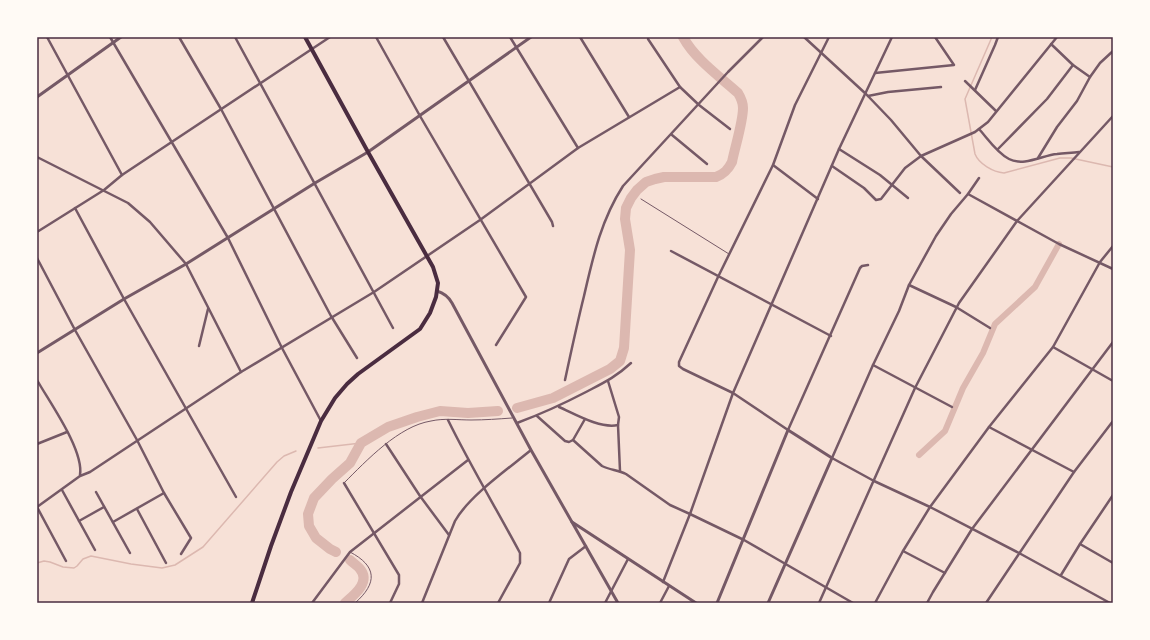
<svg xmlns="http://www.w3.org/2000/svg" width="1150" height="640" font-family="'Space Grotesk',sans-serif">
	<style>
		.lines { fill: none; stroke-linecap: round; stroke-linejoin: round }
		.stream { stroke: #dcb8b0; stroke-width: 1.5 }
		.canal { stroke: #dcb8b0; stroke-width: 6 }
		.river { stroke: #dcb8b0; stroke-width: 10 }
		.service { stroke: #755966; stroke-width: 1 }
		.minor { stroke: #755966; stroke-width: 2.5 }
		.tertiary { stroke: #755966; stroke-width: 3 }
		.primary { stroke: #4a2c40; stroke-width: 4 }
		.neatline { fill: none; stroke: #4a2c40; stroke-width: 1.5 }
	</style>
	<rect width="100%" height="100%" fill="#f7e1d7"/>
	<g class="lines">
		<!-- stream -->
		<g class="stream">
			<path d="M992,37L965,99L975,154C979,164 993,172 1004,173L1060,158H1071L1113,167"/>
			<polyline points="318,448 361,443"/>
			<polyline points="37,563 44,561 50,562 63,567 74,568 77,566 83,559 91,556 131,564 162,568 175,565 203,547 277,462 284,456 296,451"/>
		</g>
		<!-- canal -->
		<polyline class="canal" points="919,455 945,431 963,388 983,353 995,324 1035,287 1059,244"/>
		<!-- river -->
		<g class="river">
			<path d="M517,408L553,398L610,369L620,361L624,348L630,250L625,219L626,208L631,198L637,190L646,182L655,179L664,177H716C724,174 728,170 732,162C735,147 743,122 743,108C743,103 741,98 738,93C719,76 695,59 683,37"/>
			<polyline points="336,552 330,549 316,538 309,526 308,514 314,498 332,479 350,463 361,443 388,427 417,417 440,411 468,413 498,411"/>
			<path d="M345,603C354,595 371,582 360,569C358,566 353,563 350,560"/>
		</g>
		<!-- service -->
		<g class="service">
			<polyline points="641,199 729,254"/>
			<path d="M344,483C367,460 399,426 431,421C444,418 458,420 471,420C485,420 498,419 512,418"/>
			<path d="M350,552C377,566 378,583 355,603"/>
		</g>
		<!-- minor -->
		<g class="minor">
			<polyline points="47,37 122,175"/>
			<polyline points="110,37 228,238 282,348 321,421"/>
			<polyline points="179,37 221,109 331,316 357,358"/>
			<polyline points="235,37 393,328"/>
			<polyline points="376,37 420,116 526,297 496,345"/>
			<polyline points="443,37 552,222 553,226"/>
			<polyline points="510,37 578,148"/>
			<polyline points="580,37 629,117"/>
			<polyline points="804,37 866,94 891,120 921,156 960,193"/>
			<polyline points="829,37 795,105 773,165 718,277 679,362 679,366 683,369 733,393 788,430 860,268 862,266 868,265"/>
			<polyline points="648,39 680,87 699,105 730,129"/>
			<polyline points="1051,44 1073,65 1090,77"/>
			<polyline points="875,73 954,65 935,37"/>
			<polyline points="965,81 996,111"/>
			<polyline points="975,90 995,45 998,37"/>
			<polyline points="868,96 888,92 941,87"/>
			<path d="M979,129C988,139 997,153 1009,159C1024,167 1043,155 1057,154C1065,153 1072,153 1079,152"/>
			<polyline points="672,135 707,164"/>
			<polyline points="839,149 880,175 908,198"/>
			<polyline points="998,149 1047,99 1073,65"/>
			<polyline points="37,157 128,203 150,222 186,264 241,372"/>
			<polyline points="1038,158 1057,127 1077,101 1090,77 1100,63 1113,51"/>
			<polyline points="773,165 818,199"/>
			<polyline points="832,166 864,188 876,200 881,199 905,168 921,156 975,132 988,122 1057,37"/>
			<polyline points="979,178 968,194 951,214 936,236 909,285 899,311 873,365 832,458 874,481 930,507 1019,553 1110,603"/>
			<polyline points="968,194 1059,244 1113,269"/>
			<polyline points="75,208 124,299 236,497"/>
			<polyline points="37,232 104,190 122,175 330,37"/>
			<polyline points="671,251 831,336"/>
			<polyline points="37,258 75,330 137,440 164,493 191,538 181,554"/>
			<polyline points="909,285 956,307 990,328"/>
			<polyline points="199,346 208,309"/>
			<polyline points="1053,347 1113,381"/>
			<polyline points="873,365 952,407"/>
			<path d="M37,380C50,403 84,450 80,475"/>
			<path d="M565,380C571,352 577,324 584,296C593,257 601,220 623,186L728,72L763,37"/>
			<path d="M559,407C575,414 600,429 618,425L619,417L608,381"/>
			<polyline points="537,416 565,441 569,442 573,440 585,419"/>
			<path d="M448,420C470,465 496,508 520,553V563L498,603"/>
			<path d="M517,423C541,414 563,404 586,392C603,383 616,377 631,363"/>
			<polyline points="618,425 620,471"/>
			<polyline points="989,427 1074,472"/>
			<path d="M573,440L602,466C610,470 618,470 626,474L670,505L690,514L744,540L853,603"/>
			<polyline points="37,444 67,432"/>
			<polyline points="386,444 420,496 449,535"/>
			<polyline points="344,483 399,575 399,584 390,603"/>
			<polyline points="62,490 95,550"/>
			<polyline points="96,492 130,553"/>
			<polyline points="37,507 80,476 90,472 241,372 374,292 480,220 578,148 680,87"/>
			<polyline points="37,507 66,561"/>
			<polyline points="137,509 166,563"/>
			<polyline points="79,521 104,507"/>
			<polyline points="113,522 164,493"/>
			<polyline points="1080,544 1113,563"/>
			<polyline points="903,551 945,573"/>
			<polyline points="1061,575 1080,544 1113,495"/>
			<polyline points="663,582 690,514 733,393 839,149 892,37"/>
			<polyline points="312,603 350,552 468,460"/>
			<path d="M422,603L455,521C469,496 508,469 531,450"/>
			<polyline points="549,603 569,559 586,546"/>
			<polyline points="605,603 628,559"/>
			<polyline points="660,603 669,586"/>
			<polyline points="819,603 915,388 959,303 1017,221 1113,116"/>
			<polyline points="875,603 903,551 930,507 989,427 1053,347 1100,262 1113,246"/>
			<polyline points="927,603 933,592 972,529 1113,342"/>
			<polyline points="986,603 1074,472 1113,421"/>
		</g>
		<!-- tertiary -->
		<g class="tertiary">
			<polyline points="37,97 121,37"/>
			<path d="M437,291C444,293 448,296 452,303L531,450L618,603"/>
			<polyline points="37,353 124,299 186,264 315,183 368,152 531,37"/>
			<polyline points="572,522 696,603"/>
			<polyline points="717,603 788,430 832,458 768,603"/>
		</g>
		<!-- primary -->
		<polyline class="primary" points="252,603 271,546 291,492 321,421 335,398 347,384 358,374 420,329 430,313 436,297 438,283 433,267 368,152 305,37"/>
	</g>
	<!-- border -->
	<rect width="1150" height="640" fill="none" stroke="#fffaf5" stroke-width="76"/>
	<rect x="38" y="38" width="1074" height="564" class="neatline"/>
</svg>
